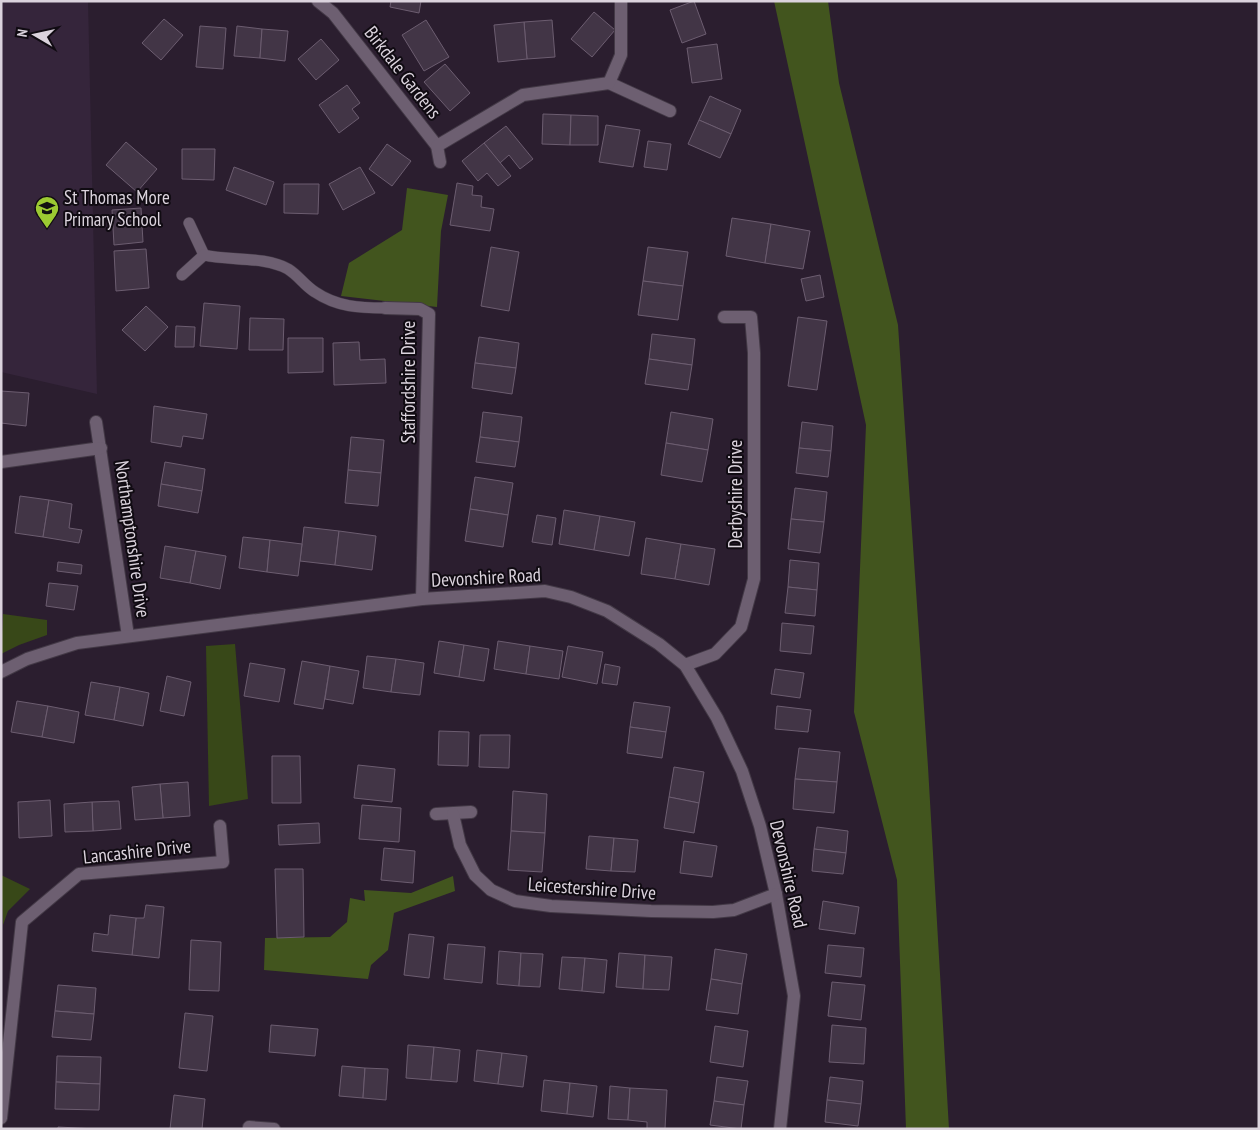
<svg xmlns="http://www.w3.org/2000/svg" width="1260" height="1130" font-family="'PT Sans Narrow',sans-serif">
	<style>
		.built { fill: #35253b }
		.green { fill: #384818 }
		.forest { fill: #42551e }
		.building { fill: #423546; stroke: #6c5d70 }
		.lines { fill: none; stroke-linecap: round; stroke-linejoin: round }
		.service-casing { stroke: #433946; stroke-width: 12 }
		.minor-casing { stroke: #433946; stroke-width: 14 }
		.service { stroke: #6d5f71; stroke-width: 11 }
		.minor { stroke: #6d5f71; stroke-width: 12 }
		.labels { text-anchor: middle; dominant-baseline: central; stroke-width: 4; stroke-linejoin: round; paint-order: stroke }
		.street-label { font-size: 19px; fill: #dbd3dd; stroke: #100b12 }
		.poi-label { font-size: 19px; fill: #dbd3dd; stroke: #100b12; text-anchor: start }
	</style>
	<rect width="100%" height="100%" fill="#2b1e2f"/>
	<!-- built -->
	<polygon class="built" points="1,1 88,1 97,394 1,372"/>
	<!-- green -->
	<g class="green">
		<polygon points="3,614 47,620 47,635 19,645 1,654"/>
		<polygon points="235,644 248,799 209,806 206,646"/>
		<polygon points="1,875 30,889 8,911 3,925"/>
	</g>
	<!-- forest -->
	<g class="forest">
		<polygon points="774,1 828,1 839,83 898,325 928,767 949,1129 906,1129 897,880 854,712 866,425"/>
		<polygon points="407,188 448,195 441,231 437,307 341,296 349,263 402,230"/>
		<polygon points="453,876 455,891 394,913 388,950 371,965 368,979 264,970 265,938 330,937 347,922 350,898 365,901 364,890 411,893"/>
	</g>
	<!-- building -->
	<g class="building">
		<polygon points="391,1 421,1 419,13 390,7"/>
		<polygon points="694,1 706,34 682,43 670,10"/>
		<polygon points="594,12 615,30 592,57 571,39"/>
		<polygon points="164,19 183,35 161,60 142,43"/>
		<polygon points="426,20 449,57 424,71 402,35"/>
		<polygon points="552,20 555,57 527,59 524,22"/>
		<polygon points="524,22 527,59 498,62 494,25"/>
		<polygon points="200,26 226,28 223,69 196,67"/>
		<polygon points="237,26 262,29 260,58 234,56"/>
		<polygon points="262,29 288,31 285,61 260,58"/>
		<polygon points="321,39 339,60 316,80 298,59"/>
		<polygon points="717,44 722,79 692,83 687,48"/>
		<polygon points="445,64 470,93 450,111 424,82"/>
		<polygon points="347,85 360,103 352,109 359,118 339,133 319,105"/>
		<polygon points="710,96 741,110 731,134 699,120"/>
		<polygon points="543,114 571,115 570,145 542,144"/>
		<polygon points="571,115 598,116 598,145 570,145"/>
		<polygon points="699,120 731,134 720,158 688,144"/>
		<polygon points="606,125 640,130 633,167 599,162"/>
		<polygon points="506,126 533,159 520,169 509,155 500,163 484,143"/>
		<polygon points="648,141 671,144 667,170 644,167"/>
		<polygon points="126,142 157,169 137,192 106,165"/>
		<polygon points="484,143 511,176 498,186 487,173 478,181 462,161"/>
		<polygon points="387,144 411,161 392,186 369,169"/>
		<polygon points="182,149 215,149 214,180 182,179"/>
		<polygon points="234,167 274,182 266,205 226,190"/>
		<polygon points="360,167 375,193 343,210 329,184"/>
		<polygon points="457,183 473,186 472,195 482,196 481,207 494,209 490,231 450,225"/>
		<polygon points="284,184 319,184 318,214 284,213"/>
		<polygon points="141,208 143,242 114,245 112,210"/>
		<polygon points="732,218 771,224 765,263 726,256"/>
		<polygon points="771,224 810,231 803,269 765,263"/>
		<polygon points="491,247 519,252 509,311 481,306"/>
		<polygon points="648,247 688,252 683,286 643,281"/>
		<polygon points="146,249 149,288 116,291 114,251"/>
		<polygon points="820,275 824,297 806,301 801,279"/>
		<polygon points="643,281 683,286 678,320 638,315"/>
		<polygon points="204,303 240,306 237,349 200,346"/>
		<polygon points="146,306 168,327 145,351 122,330"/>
		<polygon points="798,317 827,321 817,390 788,386"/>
		<polygon points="250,318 284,319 283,350 249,350"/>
		<polygon points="176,326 195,327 194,347 175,347"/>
		<polygon points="652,334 695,339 692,365 649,359"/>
		<polygon points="479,337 519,343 516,368 475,363"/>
		<polygon points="288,338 323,338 323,372 288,373"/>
		<polygon points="359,342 360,360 385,359 386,383 334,385 333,343"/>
		<polygon points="649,359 692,365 688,390 645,384"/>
		<polygon points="475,363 516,368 512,394 472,388"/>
		<polygon points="1,391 29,393 26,426 1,423"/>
		<polygon points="154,406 207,414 203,439 183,436 181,447 151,442"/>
		<polygon points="483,412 522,417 519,442 480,437"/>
		<polygon points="671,412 713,419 708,450 666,443"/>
		<polygon points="802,422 833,426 831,451 799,448"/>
		<polygon points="351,437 384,440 381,473 348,470"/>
		<polygon points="480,437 519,442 515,467 476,462"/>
		<polygon points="666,443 708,450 702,482 661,475"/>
		<polygon points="799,448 831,451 828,477 796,473"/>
		<polygon points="165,462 205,469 202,491 161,484"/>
		<polygon points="348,470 381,473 378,506 345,503"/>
		<polygon points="475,477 513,483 508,515 470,509"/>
		<polygon points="161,484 202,491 198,513 158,506"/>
		<polygon points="795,488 827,492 824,522 791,519"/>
		<polygon points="20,496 49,500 43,537 15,533"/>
		<polygon points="49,500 72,504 69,528 82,530 79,543 43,537"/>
		<polygon points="470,509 508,515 503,547 465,541"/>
		<polygon points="564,510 600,516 594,550 559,544"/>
		<polygon points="537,515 556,518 552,545 532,542"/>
		<polygon points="600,516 635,522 629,556 594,550"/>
		<polygon points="791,519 824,522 820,553 788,549"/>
		<polygon points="304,527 339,531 335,565 300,561"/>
		<polygon points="339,531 376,536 372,570 335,565"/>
		<polygon points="243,537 270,540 267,572 239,568"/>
		<polygon points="646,538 681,544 675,579 641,574"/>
		<polygon points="270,540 302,544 298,576 267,572"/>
		<polygon points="681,544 715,549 709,585 675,579"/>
		<polygon points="165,546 196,551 190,583 160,578"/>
		<polygon points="196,551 226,556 220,589 190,583"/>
		<polygon points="790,560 819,563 817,590 788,587"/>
		<polygon points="58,562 82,565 81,574 57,571"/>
		<polygon points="49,583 78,586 74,610 46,606"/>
		<polygon points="788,587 817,590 815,616 785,613"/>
		<polygon points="782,623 814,626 811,654 780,651"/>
		<polygon points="439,641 464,645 459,677 434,673"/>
		<polygon points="498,641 530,646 526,674 494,669"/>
		<polygon points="464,645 489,649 484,681 459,677"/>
		<polygon points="530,646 563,651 559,679 526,674"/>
		<polygon points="568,646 603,652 597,684 562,677"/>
		<polygon points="367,656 396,659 391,692 363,688"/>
		<polygon points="396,659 424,663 420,695 391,692"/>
		<polygon points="302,661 330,666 323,709 294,704"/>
		<polygon points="250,663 285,669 279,702 244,696"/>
		<polygon points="605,664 620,667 617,685 602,683"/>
		<polygon points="330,666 359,671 353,704 325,699"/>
		<polygon points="775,669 804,673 800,698 771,694"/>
		<polygon points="167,676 191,682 184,716 160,711"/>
		<polygon points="91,682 120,687 114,720 85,715"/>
		<polygon points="120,687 149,693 143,726 114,720"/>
		<polygon points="17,701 48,706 42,737 11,732"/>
		<polygon points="634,702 670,707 666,732 630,727"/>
		<polygon points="48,706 79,712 74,743 42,737"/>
		<polygon points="777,706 811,710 808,732 775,729"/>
		<polygon points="630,727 666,732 662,758 627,753"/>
		<polygon points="439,731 469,732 468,766 438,765"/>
		<polygon points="480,735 510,735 509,768 479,767"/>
		<polygon points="799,748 840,752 837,782 795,779"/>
		<polygon points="272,756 300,756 301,803 272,803"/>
		<polygon points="358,765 395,769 392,802 354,798"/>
		<polygon points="674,767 704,772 699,803 669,797"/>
		<polygon points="795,779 837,782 834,813 793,809"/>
		<polygon points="188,782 190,816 163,818 160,784"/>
		<polygon points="160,784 163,818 135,820 132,787"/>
		<polygon points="513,791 547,794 545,833 511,831"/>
		<polygon points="669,797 699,803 694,833 664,828"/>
		<polygon points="50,800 52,836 19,838 18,802"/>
		<polygon points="119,801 121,829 93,831 92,802"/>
		<polygon points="92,802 93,831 65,832 64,804"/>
		<polygon points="362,805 401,808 399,842 359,839"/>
		<polygon points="319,823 320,843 279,845 278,825"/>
		<polygon points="817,827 848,831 846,853 814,849"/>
		<polygon points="511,831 545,833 542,872 508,870"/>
		<polygon points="589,836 614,838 611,871 586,869"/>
		<polygon points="614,838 638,840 635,872 611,871"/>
		<polygon points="684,841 717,846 712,877 680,873"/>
		<polygon points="384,848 415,851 413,883 381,880"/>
		<polygon points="814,849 846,853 843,874 812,871"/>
		<polygon points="275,869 303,869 304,937 277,938"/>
		<polygon points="823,901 859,907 855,934 819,929"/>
		<polygon points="146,905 164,907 159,958 132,955 136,918 144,918"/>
		<polygon points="110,915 136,918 132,955 92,951 94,933 108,935"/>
		<polygon points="409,934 434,937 429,978 404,975"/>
		<polygon points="191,940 221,942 219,991 189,990"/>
		<polygon points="448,944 485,947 482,983 444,979"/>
		<polygon points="828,945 864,948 861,977 825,973"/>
		<polygon points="715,949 747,954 742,984 711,979"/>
		<polygon points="499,951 521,953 519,986 497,984"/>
		<polygon points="521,953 543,954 540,987 519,986"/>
		<polygon points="619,953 645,955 643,989 616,987"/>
		<polygon points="645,955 672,957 669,990 643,989"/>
		<polygon points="562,957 585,958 582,991 559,989"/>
		<polygon points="585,958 607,960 604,993 582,991"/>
		<polygon points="711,979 742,984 738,1014 706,1010"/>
		<polygon points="832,982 865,985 861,1020 828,1016"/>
		<polygon points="58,985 96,988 94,1014 55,1011"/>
		<polygon points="55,1011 94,1014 91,1040 52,1037"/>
		<polygon points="185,1013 213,1016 207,1071 179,1068"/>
		<polygon points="271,1025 318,1029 315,1056 269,1052"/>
		<polygon points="832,1025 866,1028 864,1064 829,1062"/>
		<polygon points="715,1026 748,1031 743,1067 710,1062"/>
		<polygon points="408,1045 434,1047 431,1080 406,1078"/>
		<polygon points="434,1047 460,1050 457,1082 431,1080"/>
		<polygon points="477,1050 502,1053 498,1084 474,1081"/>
		<polygon points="502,1053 527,1056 523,1087 498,1084"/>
		<polygon points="57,1056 101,1057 100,1084 56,1082"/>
		<polygon points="342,1066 365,1068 363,1098 339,1096"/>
		<polygon points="365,1068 388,1069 386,1100 363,1098"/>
		<polygon points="717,1077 748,1081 744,1105 714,1101"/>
		<polygon points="830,1077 863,1081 861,1104 827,1100"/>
		<polygon points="544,1080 570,1083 567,1114 541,1111"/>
		<polygon points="56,1082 100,1084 99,1110 55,1109"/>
		<polygon points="570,1083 597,1086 593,1117 567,1114"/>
		<polygon points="610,1086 630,1088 628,1120 608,1119"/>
		<polygon points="630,1088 667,1090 665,1129 647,1129 647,1122 628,1120"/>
		<polygon points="174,1095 205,1099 202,1129 170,1129"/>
		<polygon points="827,1100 861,1104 858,1126 825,1122"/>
		<polygon points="714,1101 744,1105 741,1129 710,1125"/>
		<polygon points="58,1127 96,1129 58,1129"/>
	</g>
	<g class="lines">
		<!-- service casing -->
		<g class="service-casing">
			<g id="service">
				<polyline points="189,223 204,255"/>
				<path d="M182,275L204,255C229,261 265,256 288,269C298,275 305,286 315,292C337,307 360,308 385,308"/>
			</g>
		</g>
		<!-- minor casing -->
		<g class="minor-casing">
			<g id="minor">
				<polyline points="318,1 333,13 437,146 440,162"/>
				<polyline points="609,83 670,111"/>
				<polyline points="437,146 523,95 609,83 621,55 621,1"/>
				<polyline points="385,308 420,309 429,314 422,599"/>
				<polyline points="96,422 128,636"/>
				<polyline points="1,462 101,448"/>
				<polyline points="685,665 715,654 741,627 754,579 754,353 751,317 724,317"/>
				<polyline points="1,672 27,659 77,643 422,599 545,591 571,597 607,611 659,644 685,665 717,718 742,771 760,826 776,894 794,996 780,1129"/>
				<polyline points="436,814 471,812"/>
				<polyline points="453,814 460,845 475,875 491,890 515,901 551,906 651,911 713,912 734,910 776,894"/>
				<polyline points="1,1118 22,922 79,874 223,862 220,826"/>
				<polyline points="249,1127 274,1129"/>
			</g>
		</g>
		<!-- service -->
		<use href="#service" class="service"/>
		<!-- minor -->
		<use href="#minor" class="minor"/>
	</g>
	<!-- icons -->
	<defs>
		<g id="school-pin" transform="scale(1.25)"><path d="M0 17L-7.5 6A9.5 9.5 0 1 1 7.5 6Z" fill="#9cca32" stroke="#100b12"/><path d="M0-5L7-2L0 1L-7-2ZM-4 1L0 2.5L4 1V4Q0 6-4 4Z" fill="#111"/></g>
	</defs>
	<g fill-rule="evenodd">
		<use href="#school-pin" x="47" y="208"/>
	</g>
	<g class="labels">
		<!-- street labels -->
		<g class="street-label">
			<text transform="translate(403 72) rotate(52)">Birkdale Gardens</text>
			<text transform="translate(408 382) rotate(-90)">Staffordshire Drive</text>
			<text transform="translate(735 494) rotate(-90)">Derbyshire Drive</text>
			<text transform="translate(133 539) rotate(82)">Northamptonshire Drive</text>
			<text transform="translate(486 577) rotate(-3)">Devonshire Road</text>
			<text transform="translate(137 851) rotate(-6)">Lancashire Drive</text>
			<text transform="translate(789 874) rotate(77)">Devonshire Road</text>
			<text transform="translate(592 888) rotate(4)">Leicestershire Drive</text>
		</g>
		<!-- poi labels -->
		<g class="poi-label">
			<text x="64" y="197">St Thomas More<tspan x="64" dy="22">Primary School</tspan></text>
		</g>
	</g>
	<!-- border -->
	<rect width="1260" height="1130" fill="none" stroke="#dbd3dd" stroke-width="5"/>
	<!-- north arrow -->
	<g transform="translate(35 35) rotate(279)" stroke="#100b12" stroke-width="4" paint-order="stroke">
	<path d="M0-4L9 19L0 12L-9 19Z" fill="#dbd3dd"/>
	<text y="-8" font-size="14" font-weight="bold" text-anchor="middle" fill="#dbd3dd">N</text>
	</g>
</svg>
